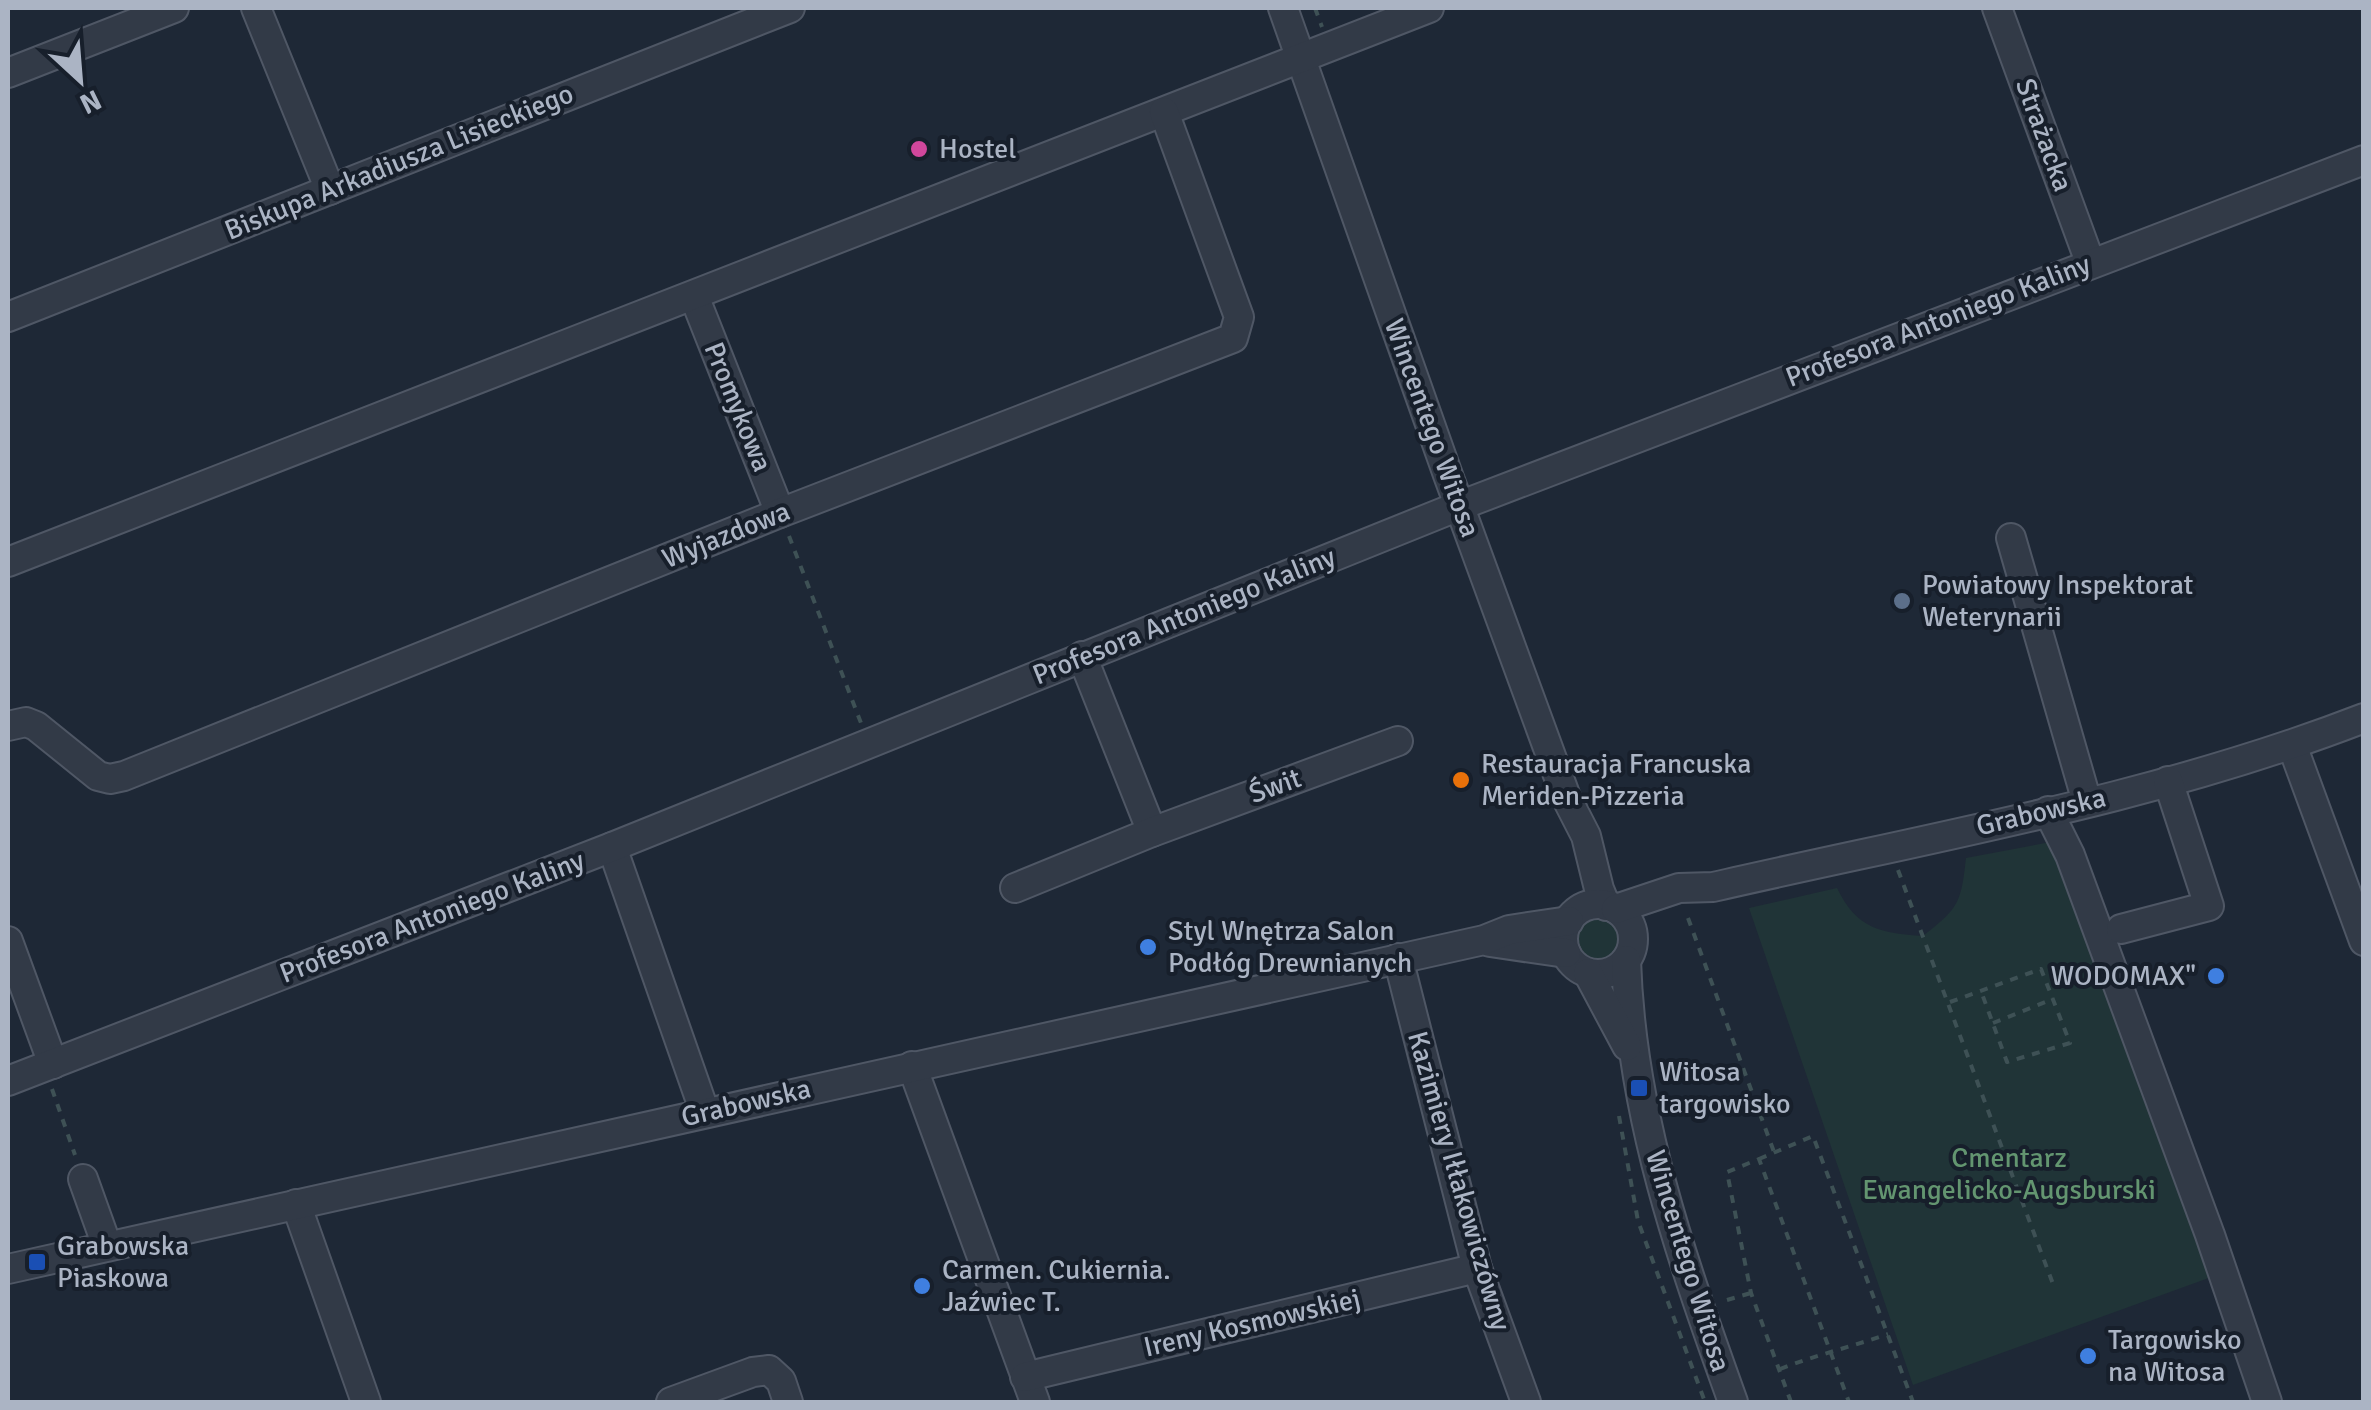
<svg xmlns="http://www.w3.org/2000/svg" width="2371" height="1410" font-family="Signika,sans-serif">
	<style>
		.green { fill: #203437 }
		.lines { fill: none; stroke-linecap: round; stroke-linejoin: round }
		.minor-casing { stroke: #4f5765; stroke-width: 32 }
		.path { stroke: #3e5155; stroke-width: 4; stroke-dasharray: 8 8; stroke-linecap: butt }
		.minor { stroke: #323a47; stroke-width: 28 }
		.hotel-dot { fill: #d1479c; stroke: #171f2b; stroke-width: 4 }
		.service-dot { fill: #5c6f8a; stroke: #171f2b; stroke-width: 4 }
		.food-dot { fill: #e8710a; stroke: #171f2b; stroke-width: 4 }
		.shop-dot { fill: #3f7fe0; stroke: #171f2b; stroke-width: 4 }
		.transit-dot { fill: #1a4fb4; stroke: #171f2b; stroke-width: 4 }
		.labels { text-anchor: middle; dominant-baseline: central; stroke-width: 8; stroke-linejoin: round; paint-order: stroke }
		.street-label { font-size: 28px; fill: #abb4c4; stroke: #171f2b }
		.poi-label { font-size: 28px; fill: #abb4c4; stroke: #171f2b; text-anchor: start }
		.park-label { font-size: 28px; fill: #639570; stroke: #171f2b }
	</style>
	<rect width="100%" height="100%" fill="#1e2836"/>
	<!-- green -->
	<g class="green">
		<path d="M2056,841L2217,1275L1913,1385L1749,908L1837,888C1857,929 1880,933 1923,936C1959,908 1961,903 1966,858Z"/>
		<circle cx="1599" cy="940" r="22"/>
	</g>
	<g class="lines">
		<!-- minor casing -->
		<g class="minor-casing">
			<g id="minor">
				<polyline points="256,8 330,190"/>
				<polyline points="1283,8 1448,475 1566,797 1586,836 1599,889 1606,906"/>
				<polyline points="1997,8 2090,262"/>
				<polyline points="8,73 174,8"/>
				<polyline points="694,296 780,513"/>
				<polyline points="8,317 790,8"/>
				<polyline points="2011,538 2087,802"/>
				<polyline points="8,562 1429,8"/>
				<polyline points="1082,656 1152,832"/>
				<polyline points="8,726 26,722 36,726 98,776 110,779 124,776 780,513 1233,338 1239,317 1164,112"/>
				<polyline points="2292,745 2364,941"/>
				<polyline points="2048,811 2070,855 2210,1235 2267,1402"/>
				<polyline points="612,847 705,1113"/>
				<polyline points="1015,888 1152,832 1398,741"/>
				<circle cx="1598" cy="939" r="35"/>
				<path d="M1616,909L1679,888L1713,887C1931,837 2155,799 2364,718"/>
				<polyline points="2121,929 2209,906 2168,781"/>
				<polyline points="8,941 53,1064"/>
				<polyline points="1490,942 1566,953"/>
				<polyline points="1398,958 1477,1268 1526,1402"/>
				<path d="M1626,960C1631,1116 1681,1257 1733,1402"/>
				<polyline points="1588,973 1627,1046"/>
				<polyline points="912,1066 1035,1402"/>
				<polyline points="8,1081 612,847 1459,506 2364,160"/>
				<polyline points="83,1179 107,1246"/>
				<polyline points="296,1204 366,1402"/>
				<polyline points="8,1269 1484,940 1509,930 1569,921"/>
				<polyline points="1025,1377 1477,1268"/>
				<polyline points="671,1402 753,1372 769,1370 781,1381 788,1402"/>
			</g>
		</g>
		<!-- path -->
		<g class="path">
			<polyline points="1315,8 1322,27"/>
			<polyline points="789,536 861,723"/>
			<polyline points="1898,870 2053,1284"/>
			<polyline points="1688,918 1774,1152"/>
			<polyline points="1950,1002 2041,969 2070,1043 2007,1062 1981,991"/>
			<polyline points="1993,1023 2053,999"/>
			<polyline points="52,1089 75,1155"/>
			<polyline points="1619,1116 1638,1221 1705,1402"/>
			<polyline points="1759,1159 1813,1136 1913,1402"/>
			<polyline points="1727,1300 1751,1293"/>
			<path d="M1780,1369C1816,1355 1851,1347 1888,1334"/>
			<polyline points="1791,1402 1751,1293 1727,1172 1759,1159 1849,1402"/>
		</g>
		<!-- minor -->
		<use href="#minor" class="minor"/>
	</g>
	<!-- markers -->
	<circle class="hotel-dot" cx="919" cy="149" r="10"/>
	<circle class="service-dot" cx="1902" cy="601" r="10"/>
	<circle class="food-dot" cx="1461" cy="780" r="10"/>
	<g class="shop-dot">
		<circle cx="1148" cy="947" r="10"/>
		<circle cx="2216" cy="976" r="10"/>
		<circle cx="922" cy="1286" r="10"/>
		<circle cx="2088" cy="1356" r="10"/>
	</g>
	<g class="transit-dot">
		<rect x="1629" y="1078" width="20" height="20" rx="5"/>
		<rect x="27" y="1252" width="20" height="20" rx="5"/>
	</g>
	<g class="labels">
		<!-- street labels -->
		<g class="street-label">
			<text transform="translate(2044 135) rotate(70)">Strażacka</text>
			<text transform="translate(399 162) rotate(-22)">Biskupa Arkadiusza Lisieckiego</text>
			<text transform="translate(1938 321) rotate(-21)">Profesora Antoniego Kaliny</text>
			<text transform="translate(738 407) rotate(68)">Promykowa</text>
			<text transform="translate(1432 428) rotate(70)">Wincentego Witosa</text>
			<text transform="translate(726 535) rotate(-22)">Wyjazdowa</text>
			<text transform="translate(1184 616) rotate(-22)">Profesora Antoniego Kaliny</text>
			<text transform="translate(1275 786) rotate(-20)">Świt</text>
			<text transform="translate(2041 812) rotate(-13)">Grabowska</text>
			<text transform="translate(432 917) rotate(-21)">Profesora Antoniego Kaliny</text>
			<text transform="translate(746 1103) rotate(-13)">Grabowska</text>
			<text transform="translate(1459 1181) rotate(74)">Kazimiery Iłłakowiczówny</text>
			<text transform="translate(1688 1261) rotate(73)">Wincentego Witosa</text>
			<text transform="translate(1252 1323) rotate(-13)">Ireny Kosmowskiej</text>
		</g>
		<!-- poi labels -->
		<g class="poi-label">
			<text x="939" y="149">Hostel</text>
			<text x="1922" y="585">Powiatowy Inspektorat<tspan x="1922" dy="32">Weterynarii</tspan></text>
			<text x="1481" y="764">Restauracja Francuska<tspan x="1481" dy="32">Meriden-Pizzeria</tspan></text>
			<text x="1168" y="931">Styl Wnętrza Salon<tspan x="1168" dy="32">Podłóg Drewnianych</tspan></text>
			<text x="2196" y="976" text-anchor="end">WODOMAX"</text>
			<text x="1659" y="1072">Witosa<tspan x="1659" dy="32">targowisko</tspan></text>
			<text x="57" y="1246">Grabowska<tspan x="57" dy="32">Piaskowa</tspan></text>
			<text x="942" y="1270">Carmen. Cukiernia.<tspan x="942" dy="32">Jaźwiec T.</tspan></text>
			<text x="2108" y="1340">Targowisko<tspan x="2108" dy="32">na Witosa</tspan></text>
		</g>
		<!-- park labels -->
		<g class="park-label">
			<text x="2009" y="1158">Cmentarz<tspan x="2009" dy="32">Ewangelicko-Augsburski</tspan></text>
		</g>
	</g>
	<!-- border -->
	<rect width="2371" height="1410" fill="none" stroke="#abb4c4" stroke-width="20"/>
	<!-- north arrow -->
	<g transform="translate(80 80) rotate(154)" stroke="#171f2b" stroke-width="8" paint-order="stroke">
	<path d="M0-8L18 38L0 25L-18 38Z" fill="#abb4c4"/>
	<text y="-15" font-size="28" font-weight="bold" text-anchor="middle" fill="#abb4c4">N</text>
	</g>
</svg>
